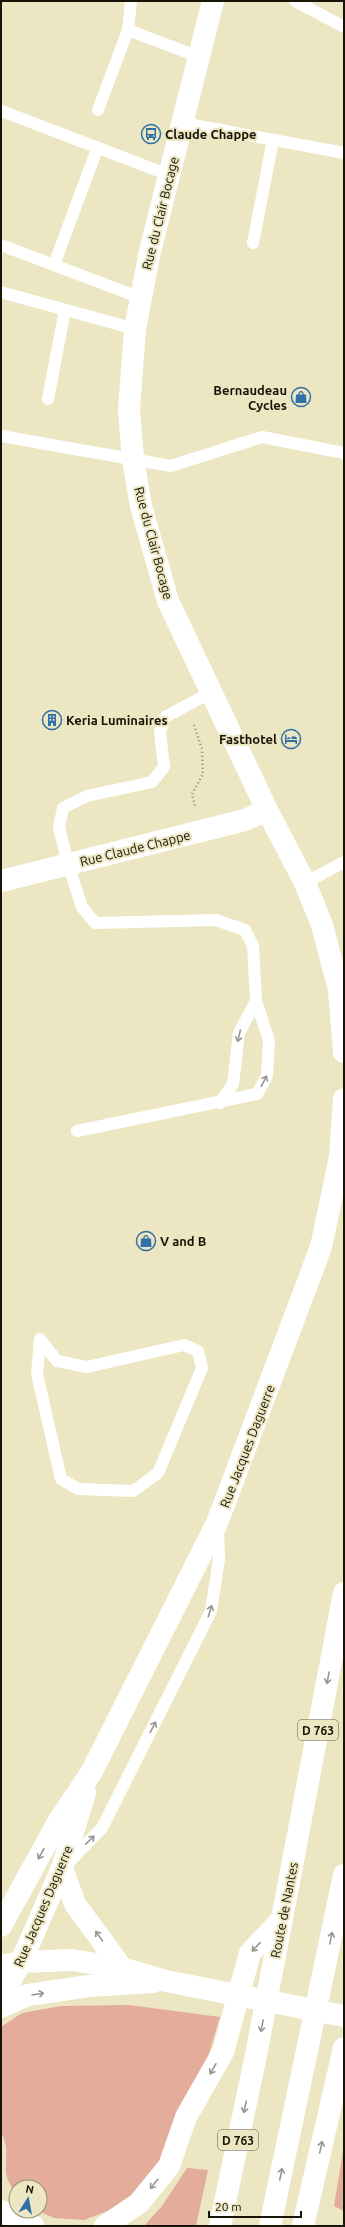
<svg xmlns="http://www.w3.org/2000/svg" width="345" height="2227" font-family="Ubuntu,sans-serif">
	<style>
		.green { fill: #e4ac9b }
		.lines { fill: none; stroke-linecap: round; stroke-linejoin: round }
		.path { stroke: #908b72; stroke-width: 2.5; stroke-dasharray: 1 3; stroke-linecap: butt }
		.service { stroke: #fff; stroke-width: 12 }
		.minor { stroke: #fff; stroke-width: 22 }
		.tertiary { stroke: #fff; stroke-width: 22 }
		.trunk { stroke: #fff; stroke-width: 22 }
		.oneway { stroke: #979690 }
		.labels { text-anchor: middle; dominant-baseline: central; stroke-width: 4; stroke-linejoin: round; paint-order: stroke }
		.shield { fill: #ede6c3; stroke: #585440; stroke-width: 1 }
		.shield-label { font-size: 12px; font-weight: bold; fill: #181508 }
		.poi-label { font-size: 13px; font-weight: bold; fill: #181508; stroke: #ede6c3; text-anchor: start }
		.street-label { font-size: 13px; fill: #181508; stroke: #ede6c3 }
	</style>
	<rect width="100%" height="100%" fill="#ede6c3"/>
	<!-- green -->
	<g class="green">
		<path d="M129,2005L220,2017L195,2100L172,2143L144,2185L118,2207L84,2220L54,2218L38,2211H40V2187H16V2194C13,2189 8,2182 7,2177C3,2163 11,2149 1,2133V2027L22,2013L61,2006Z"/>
		<polygon points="344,2145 344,2211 334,2206"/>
		<polygon points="187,2168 208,2170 196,2226 144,2226 162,2206"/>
	</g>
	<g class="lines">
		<!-- path -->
		<polyline class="path" points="194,725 202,749 203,774 192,794 195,806"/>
		<!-- service -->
		<g class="service">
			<polyline points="295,1 344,27"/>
			<polyline points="128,30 199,57"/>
			<polyline points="98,110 128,30 131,1"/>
			<polyline points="2,111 169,175"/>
			<polyline points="183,123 344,153"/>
			<polyline points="253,243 273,140"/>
			<polyline points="1,245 141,298"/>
			<polyline points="54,265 97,149"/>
			<polyline points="1,292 135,329"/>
			<polyline points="48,399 65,310"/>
			<polyline points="1,436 171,466 262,437 344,453"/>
			<polyline points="305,883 344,862"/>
			<polyline points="220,1103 233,1084 239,1033 256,1001"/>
			<polyline points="77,1131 257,1094 267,1076 269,1041 256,1001 253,946 245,930 216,920 95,923 82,907 68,864 59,827 63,808 87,796 152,782 164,767 160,732 165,717 212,692"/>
			<polygon points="40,1339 57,1361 87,1367 184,1345 198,1351 202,1368 158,1473 133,1491 78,1489 61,1479 37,1374"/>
			<polyline points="68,1863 102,1828 211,1611 219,1559 218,1530"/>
		</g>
		<!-- minor -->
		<polyline class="minor" points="1,881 245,820 267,810"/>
		<!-- tertiary -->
		<g class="tertiary">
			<polyline points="213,1 150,251 135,329 129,410 133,459 141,506 168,601 267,810 305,883 322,925 339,990 344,1052"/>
			<polyline points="62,1868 75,1904 122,1968"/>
			<polyline points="1,1926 58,1822 91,1773 217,1523 321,1247 340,1157 344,1099"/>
			<polyline points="1,1966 21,1962 72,1960 122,1968 166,1981 344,2016"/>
			<polyline points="1,1987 9,1983 21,1962 62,1868 85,1793"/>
			<polyline points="1,2007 28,1995 89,1986 153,1982"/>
		</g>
		<!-- trunk -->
		<g class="trunk">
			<polyline points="1,2211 33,2226"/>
			<polyline points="105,2226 139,2203 169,2166 186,2117 223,2052 250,1953 282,1919"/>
			<polyline points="220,2226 256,2055 344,1593"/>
			<polyline points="270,2226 344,1875"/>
			<polyline points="303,2226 344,2048"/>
		</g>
	</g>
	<!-- one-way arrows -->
	<defs><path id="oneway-shaft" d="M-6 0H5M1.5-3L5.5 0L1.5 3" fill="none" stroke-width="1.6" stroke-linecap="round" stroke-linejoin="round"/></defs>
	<g class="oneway">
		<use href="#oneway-shaft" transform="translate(239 1036) rotate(103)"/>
		<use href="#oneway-shaft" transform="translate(264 1081) rotate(-63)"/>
		<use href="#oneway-shaft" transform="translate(210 1611) rotate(-73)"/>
		<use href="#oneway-shaft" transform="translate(328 1678) rotate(101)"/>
		<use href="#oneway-shaft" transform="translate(153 1727) rotate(-63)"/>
		<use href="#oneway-shaft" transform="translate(90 1840) rotate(-44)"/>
		<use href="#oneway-shaft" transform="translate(41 1854) rotate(119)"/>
		<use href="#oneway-shaft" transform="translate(99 1936) rotate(-126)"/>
		<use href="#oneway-shaft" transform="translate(331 1938) rotate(-78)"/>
		<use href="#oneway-shaft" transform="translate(256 1947) rotate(133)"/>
		<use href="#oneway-shaft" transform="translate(38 1994) rotate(-9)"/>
		<use href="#oneway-shaft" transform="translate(262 2026) rotate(101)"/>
		<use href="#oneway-shaft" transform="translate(213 2069) rotate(119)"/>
		<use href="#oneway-shaft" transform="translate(245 2107) rotate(102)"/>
		<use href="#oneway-shaft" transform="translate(321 2147) rotate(-77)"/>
		<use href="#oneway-shaft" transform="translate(281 2174) rotate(-78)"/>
		<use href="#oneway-shaft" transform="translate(154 2184) rotate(129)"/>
	</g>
	<!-- icons -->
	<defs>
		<g id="bus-ring" transform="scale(1)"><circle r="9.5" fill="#ede6c3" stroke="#2f71a7" stroke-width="1.5"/><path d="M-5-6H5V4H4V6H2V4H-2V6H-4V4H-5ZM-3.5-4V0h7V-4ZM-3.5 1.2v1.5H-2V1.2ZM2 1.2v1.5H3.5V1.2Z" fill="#2f71a7"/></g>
		<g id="shop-ring" transform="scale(1)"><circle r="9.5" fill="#ede6c3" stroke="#2f71a7" stroke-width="1.5"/><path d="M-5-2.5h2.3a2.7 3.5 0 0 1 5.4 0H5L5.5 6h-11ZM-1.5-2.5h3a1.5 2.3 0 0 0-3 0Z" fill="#2f71a7"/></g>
		<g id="building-ring" transform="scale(1)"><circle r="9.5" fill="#ede6c3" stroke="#2f71a7" stroke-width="1.5"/><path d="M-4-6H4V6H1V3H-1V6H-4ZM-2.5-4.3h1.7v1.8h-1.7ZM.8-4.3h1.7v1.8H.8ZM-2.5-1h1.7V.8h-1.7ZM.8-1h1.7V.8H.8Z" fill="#2f71a7"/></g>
		<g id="hotel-ring" transform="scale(1)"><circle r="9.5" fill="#ede6c3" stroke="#2f71a7" stroke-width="1.5"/><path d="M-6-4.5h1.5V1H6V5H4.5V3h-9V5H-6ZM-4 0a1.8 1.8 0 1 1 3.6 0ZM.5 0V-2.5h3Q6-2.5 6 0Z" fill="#2f71a7"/></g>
	</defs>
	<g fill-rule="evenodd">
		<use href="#bus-ring" x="151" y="134"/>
		<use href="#shop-ring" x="301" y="397"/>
		<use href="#building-ring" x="52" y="720"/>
		<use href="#hotel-ring" x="291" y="739"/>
		<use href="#shop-ring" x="146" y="1241"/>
	</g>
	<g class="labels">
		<!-- shield labels -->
		<g class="shield">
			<rect x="298" y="1720" width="40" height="20" rx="3"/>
			<rect x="218" y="2130" width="40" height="20" rx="3"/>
		</g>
		<g class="shield-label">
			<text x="318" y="1730">D 763</text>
			<text x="238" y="2140">D 763</text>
		</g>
		<!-- poi labels -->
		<g class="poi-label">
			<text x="165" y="134">Claude Chappe</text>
			<text x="287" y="390" text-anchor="end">Bernaudeau<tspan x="287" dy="15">Cycles</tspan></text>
			<text x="66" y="720">Keria Luminaires</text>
			<text x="277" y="739" text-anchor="end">Fasthotel</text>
			<text x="160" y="1241">V and B</text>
		</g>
		<!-- street labels -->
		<g class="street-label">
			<text transform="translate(160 213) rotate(-76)">Rue du Clair Bocage</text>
			<text transform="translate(154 543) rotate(75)">Rue du Clair Bocage</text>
			<text transform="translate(135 848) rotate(-14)">Rue Claude Chappe</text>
			<text transform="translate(247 1446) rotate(-69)">Rue Jacques Daguerre</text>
			<text transform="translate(43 1906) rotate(-67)">Rue Jacques Daguerre</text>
			<text transform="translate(284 1910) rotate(-79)">Route de Nantes</text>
		</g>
	</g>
	<!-- border -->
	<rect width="345" height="2227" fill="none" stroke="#181508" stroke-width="4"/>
	<!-- north arrow -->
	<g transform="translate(28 2199) rotate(11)"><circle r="19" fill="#ede6c3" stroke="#989278"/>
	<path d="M0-3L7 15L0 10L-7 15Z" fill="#2f71a7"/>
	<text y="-6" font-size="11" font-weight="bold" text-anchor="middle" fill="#181508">N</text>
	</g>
	<!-- scale -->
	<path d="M209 2211v6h92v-6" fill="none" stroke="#181508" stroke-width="2"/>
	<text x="215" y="2211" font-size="12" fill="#181508" stroke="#ede6c3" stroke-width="3" paint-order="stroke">20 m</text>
</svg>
